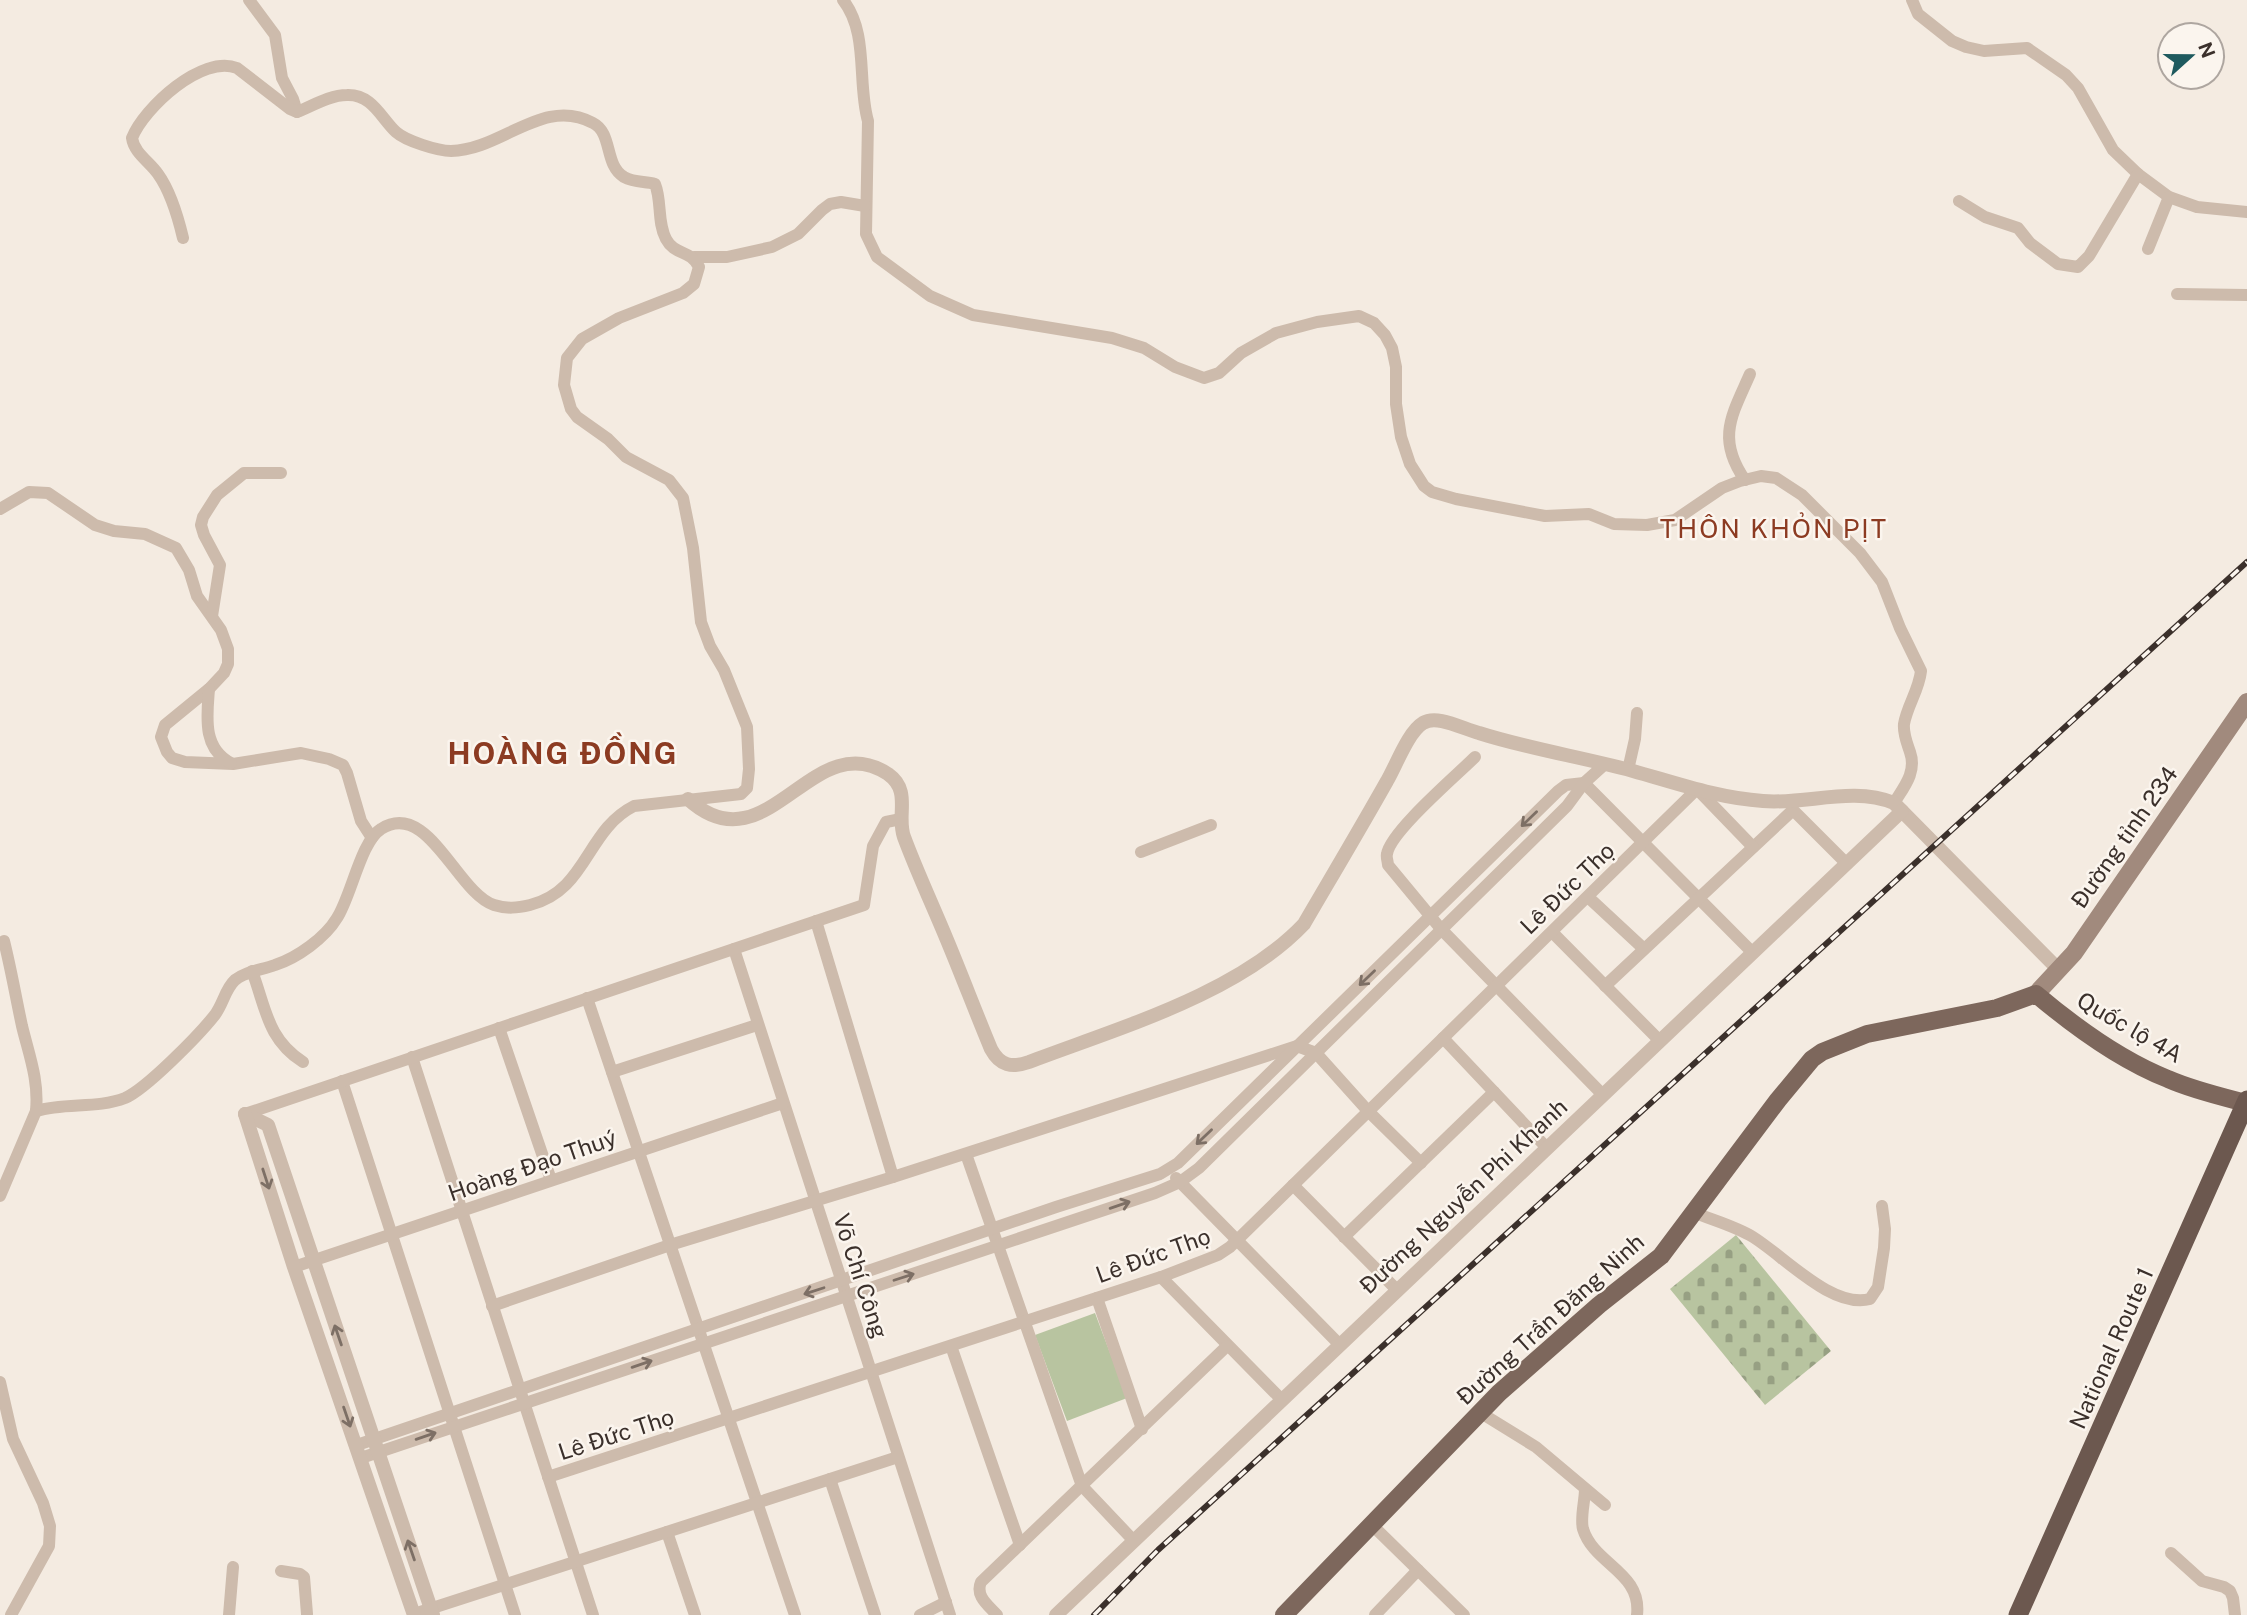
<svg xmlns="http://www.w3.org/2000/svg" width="2247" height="1615" font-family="'Public Sans',sans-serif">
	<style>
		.grass { fill: #b8c4a0 }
		.cemetery { fill: url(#cemetery-stones) }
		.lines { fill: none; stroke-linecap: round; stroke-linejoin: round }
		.minor { stroke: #cdbbac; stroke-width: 12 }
		.tertiary { stroke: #cdbbac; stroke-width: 14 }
		.secondary { stroke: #a18a7d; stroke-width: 18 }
		.primary { stroke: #7d675c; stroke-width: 18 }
		.trunk { stroke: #6c584f; stroke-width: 19 }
		.rail-casing { stroke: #3b302b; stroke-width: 6 }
		.rail { stroke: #fbf5ee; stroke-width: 3.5; stroke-dasharray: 10; stroke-linecap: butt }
		.oneway { stroke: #7d6f65 }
		.labels { text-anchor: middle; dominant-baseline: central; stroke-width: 5; stroke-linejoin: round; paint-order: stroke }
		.street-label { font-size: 23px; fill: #3b302b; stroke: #fbf5ee }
		.quarter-label { font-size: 26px; letter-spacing: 2px; fill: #8c3b22; stroke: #fbf5ee }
		.district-label { font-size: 30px; font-weight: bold; letter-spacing: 2px; fill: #8c3b22; stroke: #fbf5ee }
	</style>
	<defs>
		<pattern id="cemetery-stones" width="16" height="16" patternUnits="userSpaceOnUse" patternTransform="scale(1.75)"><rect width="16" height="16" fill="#b8c4a0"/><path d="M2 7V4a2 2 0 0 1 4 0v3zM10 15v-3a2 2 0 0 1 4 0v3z" fill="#97a083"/></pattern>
	</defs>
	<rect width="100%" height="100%" fill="#f4ebe1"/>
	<!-- grass -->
	<polygon class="grass" points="1095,1313 1127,1398 1067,1421 1035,1335"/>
	<!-- cemetery -->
	<polygon class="cemetery" points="1736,1235 1831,1351 1765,1405 1670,1289"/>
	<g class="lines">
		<!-- minor -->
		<g class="minor">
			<polyline points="249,0 275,35 282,78 293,99 297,112"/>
			<path d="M843,0C869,33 857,83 868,121L866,234L877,257L930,296L973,315L1112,338L1144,348L1175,367L1204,378L1219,373L1241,353L1276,333L1317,322L1359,316L1374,323L1385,335L1392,348L1396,367V404L1401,437L1410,464L1424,486L1432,492L1456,499L1545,516L1589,514L1614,524L1647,525L1675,520L1722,488L1740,481L1761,476L1776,478L1802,495L1860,553L1882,582L1900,628L1921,671C1919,690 1907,706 1904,724C1903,734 1907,743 1910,752C1917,772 1904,787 1894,803"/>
			<polyline points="1912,0 1918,14 1952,41 1966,47 1984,51 2027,48 2066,75 2078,88 2113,150 2138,174 2169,197 2197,207 2247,212"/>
			<polyline points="1959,201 1985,217 2018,228 2030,243 2058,264 2078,267 2089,256 2138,174"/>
			<polyline points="2148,249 2169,197"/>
			<polyline points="694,257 727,257 772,247 798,234 822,210 830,204 841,202 865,206"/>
			<polyline points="2177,294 2247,295"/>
			<path d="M1745,480C1716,438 1732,415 1750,374"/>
			<polyline points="0,509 29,492 48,493 95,525 114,531 145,534 176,548 189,570 197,596 221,630 228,649 228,664 224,673 209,689 165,725 161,737 167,752 172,758 185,762 233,764 301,753 329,759 343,765 347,773 361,821 372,838"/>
			<polyline points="212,616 220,565 204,535 201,525 203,517 217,495 244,473 281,473"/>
			<path d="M209,689C207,716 202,748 231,763"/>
			<path d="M1475,757C1457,775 1390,832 1387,854C1386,857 1388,862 1388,865L1441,929L1603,1095"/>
			<polyline points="1628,770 1635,739 1637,713"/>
			<polyline points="1584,783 1753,953"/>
			<polyline points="1141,852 1211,825"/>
			<polyline points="1588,897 1644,949"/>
			<polyline points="816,921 893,1177"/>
			<polyline points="1552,932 1660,1041"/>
			<polyline points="734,949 950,1615"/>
			<path d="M252,971C266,1008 267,1039 303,1062"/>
			<polyline points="1605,986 1793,810 1847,864"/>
			<polyline points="587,998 795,1615"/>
			<polyline points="499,1028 551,1180"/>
			<polyline points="1443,1038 1547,1148"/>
			<polyline points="412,1057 593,1615"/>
			<polyline points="612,1072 757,1025"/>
			<polyline points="342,1081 515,1615"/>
			<path d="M36,1111C65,1102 97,1109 125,1098C146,1089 198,1036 214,1016C223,1005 225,989 235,980C246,971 262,970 275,965C297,958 325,938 337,918C351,897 361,841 381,829C428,799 457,893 494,905C507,909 517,908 530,905C587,891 586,830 634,806L741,794L747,788L749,769L747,727L724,670L710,646L701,622L693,548L683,498L669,480L626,457L608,439L577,417L571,409L564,385L567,358L582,339L619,318L683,293L694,284L699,267C690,249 675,256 666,239C657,222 662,201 655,184C645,181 635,183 624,177C604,165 613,133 593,123C543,96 502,150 451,151C438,151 406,141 396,132C381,118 372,94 347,95C330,95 312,106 297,112L290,109L237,68C202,54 144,108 132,138C134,153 150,162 158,174C171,192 178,217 183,238"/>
			<polyline points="245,1114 864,905 873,846 886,822 901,819"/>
			<polyline points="966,1154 1082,1486 1134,1541"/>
			<polyline points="1176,1178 1340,1345"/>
			<polyline points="1293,1185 1397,1290"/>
			<path d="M0,1196L36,1111C39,1080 29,1055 22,1026C16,998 11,969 4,941"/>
			<path d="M1693,1212C1712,1220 1735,1226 1753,1237C1785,1257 1832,1309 1870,1299L1878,1287L1884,1248L1885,1229L1882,1206"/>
			<polyline points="1344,1237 1494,1092"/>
			<polyline points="294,1267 783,1103"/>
			<polyline points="1161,1277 1282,1400"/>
			<polyline points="1097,1298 1142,1429"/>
			<polyline points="492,1306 670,1245 893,1177 1297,1046 1316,1053 1368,1111 1421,1163"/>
			<polyline points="951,1346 1020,1545"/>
			<polyline points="0,1382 13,1439 43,1503 50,1526 49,1546 11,1615"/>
			<polyline points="1481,1413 1536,1447 1605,1505"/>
			<polyline points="357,1445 1056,1207 1160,1174 1178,1163 1558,791 1566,785 1584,783"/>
			<polyline points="361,1458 1155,1193 1180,1182 1199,1168 1567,806 1584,783 1605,764"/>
			<polyline points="548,1477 1161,1277 1218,1255 1230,1247 1697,789 1753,847"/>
			<polyline points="830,1479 875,1615"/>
			<path d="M1585,1489C1585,1501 1580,1518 1583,1529C1594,1565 1642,1572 1637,1615"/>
			<polyline points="1371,1524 1464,1615"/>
			<polyline points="667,1532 695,1615"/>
			<polyline points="2171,1553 2202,1581 2224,1587 2230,1591 2233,1598 2235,1615"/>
			<polyline points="281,1571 300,1574 304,1577 307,1614"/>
			<polyline points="414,1614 898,1457"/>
			<polyline points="229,1615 233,1567"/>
			<polyline points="920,1615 946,1602"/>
			<path d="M997,1615C988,1605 975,1596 981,1582L1227,1346"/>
			<polyline points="1375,1615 1418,1570"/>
		</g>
		<!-- tertiary -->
		<g class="tertiary">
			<path d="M688,799C767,871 812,724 888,774C912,791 896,815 904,837C917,872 933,906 947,940C962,976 976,1013 991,1049C1000,1066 1012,1068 1029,1062C1118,1028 1238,994 1304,924C1332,876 1360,829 1387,781C1396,766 1408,732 1423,723C1437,714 1463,729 1479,733C1529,749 1582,757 1633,771C1676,783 1718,798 1763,801C1806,805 1852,786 1894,803L2059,970"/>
			<polyline points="245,1114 268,1125 433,1615"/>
			<polyline points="245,1114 294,1267 414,1615"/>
			<polyline points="1056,1615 1902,811"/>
		</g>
		<!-- secondary -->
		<polyline class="secondary" points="2036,994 2074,953 2247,702"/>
		<!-- primary -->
		<path class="primary" d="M1284,1615L1499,1393L1599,1305L1661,1256L1778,1100L1812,1059L1822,1052L1867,1034L1997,1008L2036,994C2075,1027 2120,1060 2168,1079C2193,1090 2219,1096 2246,1103"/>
		<!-- trunk -->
		<polyline class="trunk" points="2018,1615 2247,1100"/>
		<!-- rail casing -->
		<g class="rail-casing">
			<polyline id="rail" points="1094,1615 1158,1550 2247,562"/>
		</g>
		<!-- rail -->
		<use href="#rail" class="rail"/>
	</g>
	<!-- one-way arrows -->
	<defs><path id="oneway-shaft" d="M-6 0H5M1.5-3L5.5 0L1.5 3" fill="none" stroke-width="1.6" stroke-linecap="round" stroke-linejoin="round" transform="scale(1.75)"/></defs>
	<g class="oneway">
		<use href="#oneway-shaft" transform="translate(1529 819) rotate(136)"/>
		<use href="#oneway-shaft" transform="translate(1367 978) rotate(136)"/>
		<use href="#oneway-shaft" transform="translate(1204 1137) rotate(136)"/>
		<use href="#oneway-shaft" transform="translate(266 1179) rotate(72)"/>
		<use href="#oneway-shaft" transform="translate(1120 1205) rotate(-19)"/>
		<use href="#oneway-shaft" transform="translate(904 1277) rotate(-18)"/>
		<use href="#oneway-shaft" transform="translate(814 1291) rotate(162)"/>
		<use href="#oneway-shaft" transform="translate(338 1335) rotate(-109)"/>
		<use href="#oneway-shaft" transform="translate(642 1364) rotate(-19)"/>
		<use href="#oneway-shaft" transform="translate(347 1417) rotate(71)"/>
		<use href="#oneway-shaft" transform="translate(426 1436) rotate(-19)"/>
		<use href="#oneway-shaft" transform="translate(411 1550) rotate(-109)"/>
	</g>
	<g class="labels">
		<!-- street labels -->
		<g class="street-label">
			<text transform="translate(2124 837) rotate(-55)">Đường tỉnh 234</text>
			<text transform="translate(1567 888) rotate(-44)">Lê Đức Thọ</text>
			<text transform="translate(2130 1027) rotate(30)">Quốc lộ 4A</text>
			<text transform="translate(532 1165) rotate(-19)">Hoàng Đạo Thuý</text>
			<text transform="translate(1463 1196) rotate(-43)">Đường Nguyễn Phi Khanh</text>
			<text transform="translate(1153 1255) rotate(-20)">Lê Đức Thọ</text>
			<text transform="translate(861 1276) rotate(72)">Võ Chí Công</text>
			<text transform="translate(1550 1319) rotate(-42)">Đường Trần Đăng Ninh</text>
			<text transform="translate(2111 1348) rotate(-66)">National Route 1</text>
			<text transform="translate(616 1434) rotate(-18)">Lê Đức Thọ</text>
		</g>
		<!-- quarter labels -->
		<g class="quarter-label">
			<text x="1774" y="528">THÔN KHỎN PỊT</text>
		</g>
		<!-- district labels -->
		<g class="district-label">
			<text x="563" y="753">HOÀNG ĐỒNG</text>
		</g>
	</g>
	<!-- north arrow -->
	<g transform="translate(2191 56) rotate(69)"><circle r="33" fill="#fbf5ee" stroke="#aea6a0" stroke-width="2"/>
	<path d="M0-5L12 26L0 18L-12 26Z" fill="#1f5a5e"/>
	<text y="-10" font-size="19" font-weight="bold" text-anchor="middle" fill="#3b302b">N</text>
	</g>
</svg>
